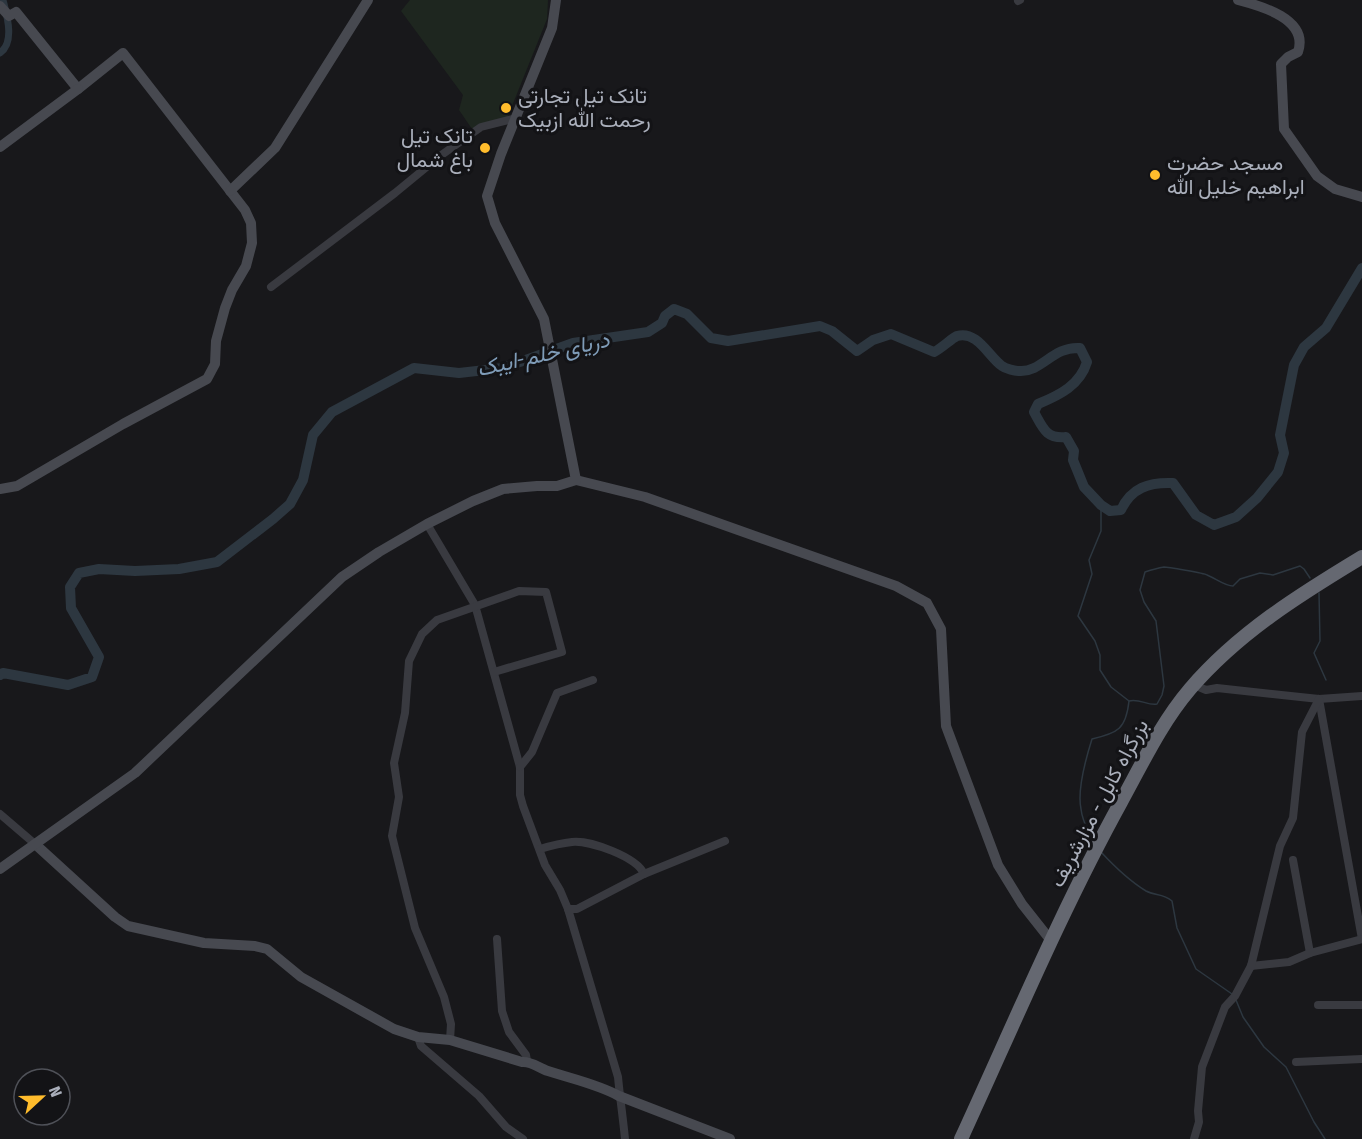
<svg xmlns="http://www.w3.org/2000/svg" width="1362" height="1139" font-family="'Fira Sans Condensed',Vazirmatn,sans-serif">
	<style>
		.green { fill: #1e261f }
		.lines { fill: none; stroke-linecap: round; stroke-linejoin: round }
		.stream { stroke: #2d3740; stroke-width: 1.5 }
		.canal { stroke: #2d3740; stroke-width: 7 }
		.river { stroke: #2d3740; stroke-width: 10 }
		.street { stroke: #393a40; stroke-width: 8 }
		.secondary { stroke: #474950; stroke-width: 10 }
		.highway { stroke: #656871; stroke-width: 14 }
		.poi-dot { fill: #ffbc2c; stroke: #131316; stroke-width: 2 }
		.labels { text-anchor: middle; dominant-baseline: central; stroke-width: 6; stroke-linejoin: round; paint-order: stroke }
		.poi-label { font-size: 21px; fill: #aaafbb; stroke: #131316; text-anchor: start }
		.street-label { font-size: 21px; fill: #aaafbb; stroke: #131316 }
		.water-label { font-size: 22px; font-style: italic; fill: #7f9cb8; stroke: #131316 }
	</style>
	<rect width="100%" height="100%" fill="#18181b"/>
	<!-- green -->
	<polygon class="green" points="410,0 548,0 547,19 506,121 472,129 459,110 463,95 401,11"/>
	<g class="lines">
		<!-- stream -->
		<g class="stream">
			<polyline points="1319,593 1320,641 1314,653 1326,680"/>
			<path d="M1129,701C1139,698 1148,706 1157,704L1162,695L1164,686L1156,621L1144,602L1140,590L1145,572C1151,570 1158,568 1164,567C1167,567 1204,573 1207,575C1215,578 1225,586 1233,586L1240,579L1260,573L1273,575L1300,566L1304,569L1310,578"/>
			<path d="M1092,841C1088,831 1082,820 1081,809C1077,790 1086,758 1092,739C1118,733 1126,729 1129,701L1111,687L1100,670V655L1095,641L1078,616L1092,574L1089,560L1101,531V505"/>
			<path d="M1101,852C1114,866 1128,880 1146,891C1155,896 1163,893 1172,901L1177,928L1196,969L1232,994"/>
			<polyline points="1236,1000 1243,1017 1264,1047 1286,1067 1314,1122 1325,1139"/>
		</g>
		<!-- canal -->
		<path class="canal" d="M0,53C15,42 7,16 3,0"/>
		<!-- river -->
		<path class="river" d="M0,675L3,673L68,685L92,677L99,657L71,608L70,587L79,573L99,569L135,571L179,569L217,562L273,519L290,504L303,480L313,435L332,412L414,368L459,373L503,368L573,343L648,332L662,323L665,316L674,309L687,314L711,338L728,341L820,326L832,331L857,351L873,340L891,334L934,352C942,348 952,338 957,336C977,330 989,357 1002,366C1006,369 1015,371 1020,371C1042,372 1053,346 1080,348L1087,362C1080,385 1060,395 1038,404L1034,412C1043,428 1046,439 1066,437L1074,451L1073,460L1084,487L1101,505L1110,511L1121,510C1131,488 1149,482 1173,483L1196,515L1214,525L1236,517L1257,498L1278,472L1284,453L1280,435L1294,365L1304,347L1326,328L1362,268"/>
		<!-- street -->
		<g class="street">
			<polyline points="1018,1 1020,0"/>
			<polyline points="271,287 395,193 440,156 481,127 516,118"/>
			<path d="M427,524L475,605L520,767V795L523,806L545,865L560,890L568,909L618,1077C620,1098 623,1118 625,1139"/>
			<polyline points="1194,685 1206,690 1217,688 1319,699 1362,696"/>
			<polyline points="1319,699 1362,939"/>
			<polyline points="520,767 532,752 557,693 593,680"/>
			<polyline points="0,814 35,844"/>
			<path d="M540,849C550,846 562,843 572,842C590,840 637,857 644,874"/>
			<polyline points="1293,860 1310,953"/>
			<polyline points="568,909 577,909 644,874 725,841"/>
			<polyline points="497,939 502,1011 509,1032 526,1055 527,1061"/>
			<polyline points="1251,966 1289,962 1310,953 1362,939"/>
			<polyline points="1318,1005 1362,1005"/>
			<polyline points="418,1037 421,1046 479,1096 506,1127 523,1139"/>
			<polyline points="450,1040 451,1024 444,997 415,928 392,836 399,797 394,763 405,713 409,661 422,634 437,620 519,591 546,592 562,652 494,672"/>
			<polyline points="1296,1062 1362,1059"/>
			<polyline points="1194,1139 1199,1122 1198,1111 1202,1067 1225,1007 1235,996 1251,966 1280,846 1293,818 1302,732 1319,699"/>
		</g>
		<!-- secondary -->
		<g class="secondary">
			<path d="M1238,0C1261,6 1309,19 1298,52L1288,57L1281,64L1284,129L1317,176L1335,189L1362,197"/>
			<polyline points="0,6 9,16 16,12 78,89 123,53 245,210 251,223 252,243 246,266 232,290 225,308 216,341 215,364 207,379 123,424 17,486 0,489"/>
			<polyline points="0,147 78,89"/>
			<polyline points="230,191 275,148 368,0"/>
			<polyline points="576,480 645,497 896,586 927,603 941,629 946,726 998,865 1022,904 1052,942"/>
			<path d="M35,844L115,917L128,926L204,943L255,946L267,949L301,977L394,1029L418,1037L450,1040L522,1062C531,1061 539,1068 548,1071C572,1079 597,1084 619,1096L730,1139"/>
			<polyline points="0,869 135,773 342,577 379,552 427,524 473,501 503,489 537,486 557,486 576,480 544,319 495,223 487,196 501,154 552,28 556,0"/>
		</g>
		<!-- highway -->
		<path class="highway" d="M961,1139C1013,1026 1061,911 1121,802C1142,764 1161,723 1190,689C1238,633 1299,595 1362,557"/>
	</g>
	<!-- markers -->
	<g class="poi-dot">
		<circle cx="506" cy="108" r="6"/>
		<circle cx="485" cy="148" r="6"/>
		<circle cx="1155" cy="175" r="6"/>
	</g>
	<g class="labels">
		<!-- poi labels -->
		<g class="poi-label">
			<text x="518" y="96">تانک تیل تجارتی<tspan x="518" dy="24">رحمت الله ازبیک</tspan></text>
			<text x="473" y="136" text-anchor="end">تانک تیل<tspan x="473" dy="24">باغ شمال</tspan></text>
			<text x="1167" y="163">مسجد حضرت<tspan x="1167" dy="24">ابراهیم خلیل الله</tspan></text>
		</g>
		<!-- street labels -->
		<g class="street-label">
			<text transform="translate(1099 803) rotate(-62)">بزرگراه کابل - مزارشریف</text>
		</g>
		<!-- water labels -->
		<g class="water-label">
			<text transform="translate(543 354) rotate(-13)">دریای خلم-ایبک</text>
		</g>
	</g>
	<!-- north arrow -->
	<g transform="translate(42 1097) rotate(68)"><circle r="28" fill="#131316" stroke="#4f5158" stroke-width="1.5"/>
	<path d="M0-4.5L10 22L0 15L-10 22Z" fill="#ffbc2c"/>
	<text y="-9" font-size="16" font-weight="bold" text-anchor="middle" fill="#aaafbb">N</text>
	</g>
</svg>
